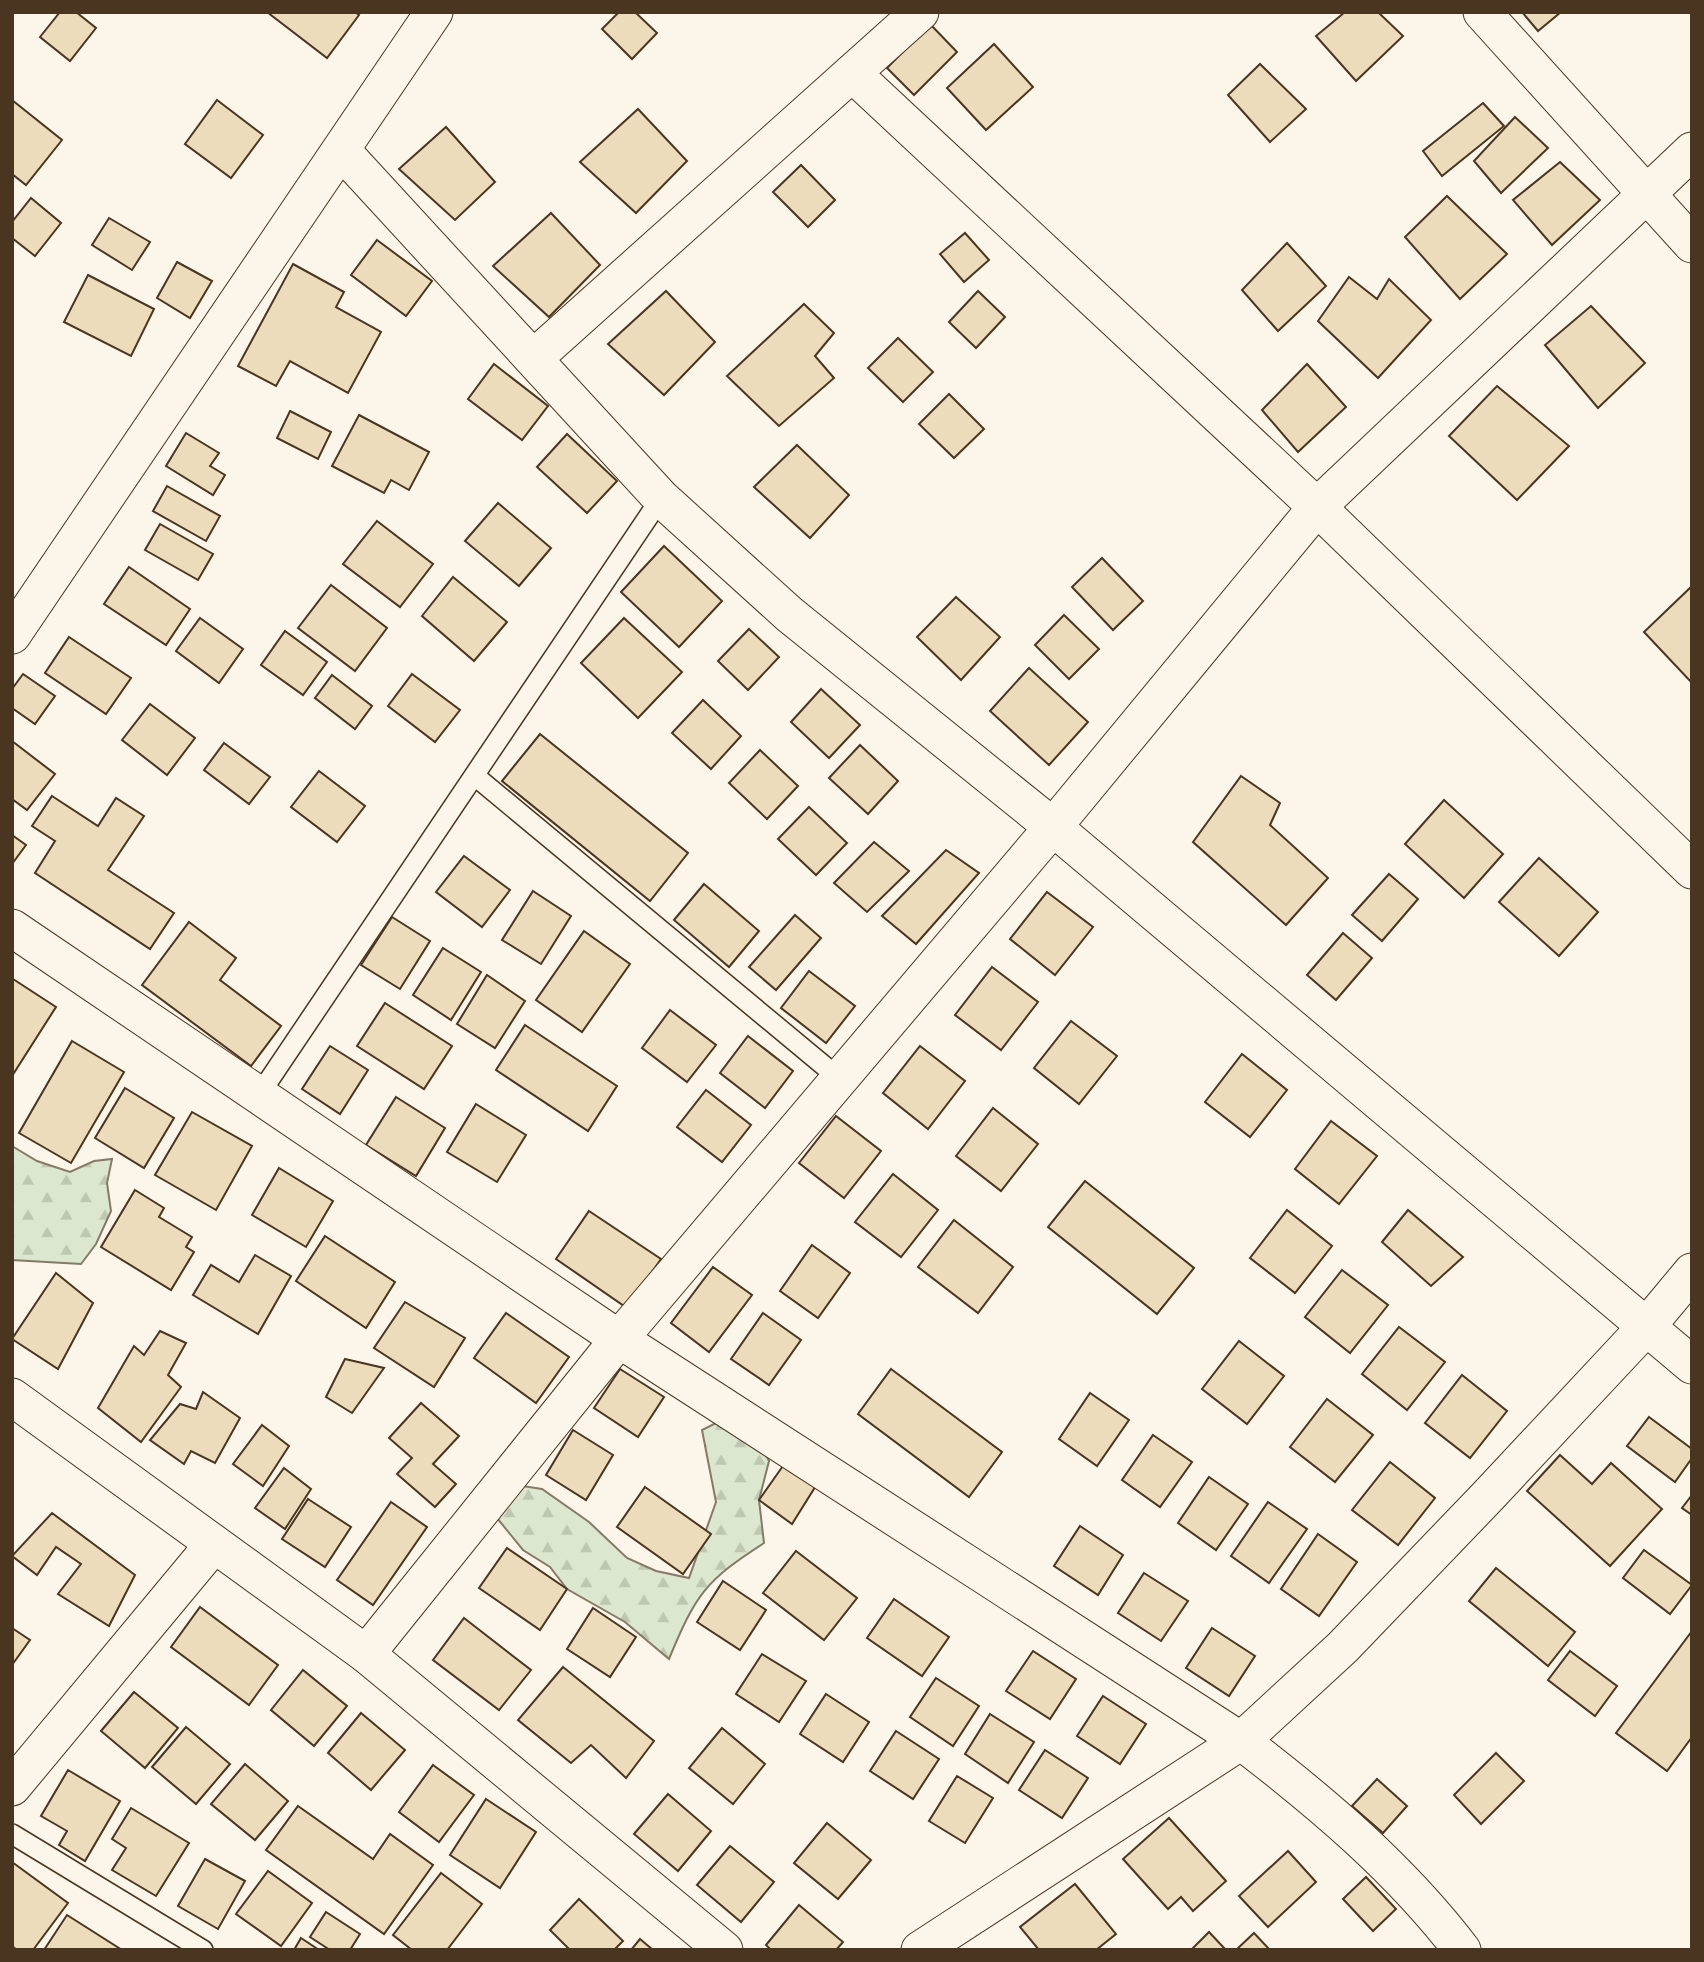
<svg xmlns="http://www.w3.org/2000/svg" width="1704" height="1962" font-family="Bitter,serif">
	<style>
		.forest { fill: url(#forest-firs); stroke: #887966; stroke-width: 2 }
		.building { fill: #ecdcbc; stroke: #4a3520; stroke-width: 2 }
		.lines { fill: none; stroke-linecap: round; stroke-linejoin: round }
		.lane-casing { stroke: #4a3520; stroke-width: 22 }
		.street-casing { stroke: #4a3520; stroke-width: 39 }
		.lane { stroke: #fbf6e9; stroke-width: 19 }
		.street { stroke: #fbf6e9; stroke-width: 37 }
	</style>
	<defs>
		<pattern id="forest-firs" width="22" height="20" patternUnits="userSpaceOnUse" patternTransform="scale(1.75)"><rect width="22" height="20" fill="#dce7d0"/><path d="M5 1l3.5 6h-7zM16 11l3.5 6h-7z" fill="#bec7b2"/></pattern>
	</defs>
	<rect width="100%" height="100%" fill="#fbf6e9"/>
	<!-- forest -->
	<g class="forest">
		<polygon points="12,1146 37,1161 70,1172 94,1161 112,1159 107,1183 111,1211 96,1244 81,1264 12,1260"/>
		<path d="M726,1418L759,1441L769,1461L759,1500L764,1543C705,1581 696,1594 669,1659L625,1622L567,1589L550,1567L523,1550L497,1518L510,1484L542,1489L589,1522L627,1558L656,1571L689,1578L716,1502L702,1430Z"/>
	</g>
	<!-- building -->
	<g class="building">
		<polygon points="60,12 76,12 96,28 70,61 40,37"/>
		<polygon points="267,12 355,12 359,15 327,58"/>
		<polygon points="619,12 635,12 657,33 632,59 602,29"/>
		<polygon points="1345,12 1378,12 1403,36 1356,81 1316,36"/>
		<polygon points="1522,12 1561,12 1538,31"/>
		<polygon points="930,24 957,52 914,95 887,68"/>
		<polygon points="994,44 1033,87 986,130 947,88"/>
		<polygon points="1260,64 1306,109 1270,142 1228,95"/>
		<polygon points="12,100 62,140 26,185 12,174"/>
		<polygon points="217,100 263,135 231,178 185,144"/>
		<polygon points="1483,103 1504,126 1442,176 1423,151"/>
		<polygon points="638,109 687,161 636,213 580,162"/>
		<polygon points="1515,117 1548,148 1501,193 1474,161"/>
		<polygon points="446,127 495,182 455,220 399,169"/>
		<polygon points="1560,162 1600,200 1552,245 1513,200"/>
		<polygon points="801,165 835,200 808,227 773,192"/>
		<polygon points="1447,196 1507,254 1460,299 1405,237"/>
		<polygon points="31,198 61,223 35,256 12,238 12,222"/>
		<polygon points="551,213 600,265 549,317 493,266"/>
		<polygon points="109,218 150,242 132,270 92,245"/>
		<polygon points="965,233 989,260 964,282 940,254"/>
		<polygon points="377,240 432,281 406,316 351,275"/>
		<polygon points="1287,243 1326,286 1278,331 1242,290"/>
		<polygon points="177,262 212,281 190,318 157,298"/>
		<polygon points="293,264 344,292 336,307 381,332 348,393 290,361 276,386 238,366"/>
		<polygon points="88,275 154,309 131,356 64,322"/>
		<polygon points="1349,277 1377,299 1389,279 1431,320 1378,378 1318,321"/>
		<polygon points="666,291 715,342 664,395 608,344"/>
		<polygon points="978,291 1005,317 976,348 949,322"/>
		<polygon points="804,304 834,333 815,356 834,378 779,426 727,376"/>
		<polygon points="1591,306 1645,363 1598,408 1545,345"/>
		<polygon points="898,338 933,372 903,402 868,368"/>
		<polygon points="494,364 548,406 522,440 468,399"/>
		<polygon points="1307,364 1346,407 1298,452 1262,410"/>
		<polygon points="1497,386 1569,446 1517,500 1449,436"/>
		<polygon points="949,394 984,429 954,458 919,424"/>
		<polygon points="290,411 331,432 318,459 277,438"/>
		<polygon points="359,415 429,452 409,490 391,480 384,493 332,466"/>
		<polygon points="186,433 219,453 210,466 225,475 213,495 166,466"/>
		<polygon points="567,434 617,481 587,513 537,467"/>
		<polygon points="797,445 849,495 810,538 754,487"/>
		<polygon points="167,486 220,516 206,541 153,511"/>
		<polygon points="498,503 551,548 519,586 465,541"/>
		<polygon points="377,521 433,564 400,607 343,564"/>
		<polygon points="160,524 213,554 198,580 145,550"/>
		<polygon points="664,546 722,601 679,647 621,592"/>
		<polygon points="1102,558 1143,601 1113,630 1072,587"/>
		<polygon points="129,567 190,609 166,645 104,604"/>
		<polygon points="453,577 507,622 474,661 422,616"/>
		<polygon points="331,585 387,628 355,671 298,628"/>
		<polygon points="1691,587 1692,588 1692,683 1644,632"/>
		<polygon points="956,597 1000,637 961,680 917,637"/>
		<polygon points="1064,615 1099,649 1069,679 1035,645"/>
		<polygon points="200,618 243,649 219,683 176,651"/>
		<polygon points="624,618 682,672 638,718 581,663"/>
		<polygon points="749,629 779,657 748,690 718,661"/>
		<polygon points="285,631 327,662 303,695 261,665"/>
		<polygon points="69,637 131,678 106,714 45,673"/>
		<polygon points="1029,668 1088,722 1049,765 990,711"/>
		<polygon points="23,674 55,696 35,724 12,708 12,689"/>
		<polygon points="412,674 460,710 435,742 388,706"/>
		<polygon points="332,675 372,706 355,729 315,698"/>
		<polygon points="821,689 860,725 829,758 791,722"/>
		<polygon points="703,700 741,736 711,769 672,733"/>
		<polygon points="150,704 195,738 167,775 122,740"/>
		<polygon points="540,734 688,853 650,901 502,781"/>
		<polygon points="12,741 55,774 27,810 12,799"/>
		<polygon points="224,743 270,777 249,804 204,770"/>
		<polygon points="860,745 898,781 868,814 829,778"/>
		<polygon points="760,750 798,786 767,819 729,783"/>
		<polygon points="319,771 365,806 337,842 291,807"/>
		<polygon points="1241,776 1280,803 1270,825 1328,878 1286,925 1193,842"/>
		<polygon points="52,796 98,826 116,798 144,816 108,870 174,913 150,949 35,873 55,841 32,826"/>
		<polygon points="1444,800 1503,854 1464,898 1405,844"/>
		<polygon points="809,807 847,843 816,875 778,839"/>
		<polygon points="12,835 26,845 12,864"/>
		<polygon points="874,842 909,871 867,912 834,883"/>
		<polygon points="946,850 979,873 916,944 882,916"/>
		<polygon points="464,856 510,890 482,927 436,892"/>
		<polygon points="1539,858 1598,912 1559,956 1499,902"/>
		<polygon points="1389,874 1418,899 1382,941 1352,915"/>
		<polygon points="704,884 759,931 729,967 674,920"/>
		<polygon points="533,891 571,916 541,964 502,940"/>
		<polygon points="1047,892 1093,927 1055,975 1010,939"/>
		<polygon points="795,915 821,938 776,990 749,967"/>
		<polygon points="392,917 430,941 400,989 361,965"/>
		<polygon points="189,922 236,958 220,980 281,1026 251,1066 142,985"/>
		<polygon points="584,931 630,964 582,1032 536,1000"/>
		<polygon points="1343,933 1372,958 1336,1000 1307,975"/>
		<polygon points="443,948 481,972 451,1020 413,995"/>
		<polygon points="992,967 1038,1002 1001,1050 955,1015"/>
		<polygon points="809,971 855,1006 826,1043 781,1008"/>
		<polygon points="487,975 525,1001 495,1048 457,1024"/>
		<polygon points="13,979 56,1007 12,1076 12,981"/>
		<polygon points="385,1003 452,1046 424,1089 357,1046"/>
		<polygon points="670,1010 716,1045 687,1082 642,1048"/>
		<polygon points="1071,1021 1117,1056 1079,1104 1034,1068"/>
		<polygon points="525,1025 617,1086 588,1131 496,1070"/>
		<polygon points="748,1036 793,1071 765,1108 720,1073"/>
		<polygon points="72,1041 124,1072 71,1163 19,1133"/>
		<polygon points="330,1046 368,1070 340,1114 302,1089"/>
		<polygon points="920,1046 965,1081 928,1129 883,1093"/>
		<polygon points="1242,1054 1287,1090 1250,1137 1205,1102"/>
		<polygon points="125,1088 174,1118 144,1168 95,1138"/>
		<polygon points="706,1090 751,1125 722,1162 677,1127"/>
		<polygon points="396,1097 445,1128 416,1176 366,1145"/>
		<polygon points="476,1104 526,1135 497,1182 447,1152"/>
		<polygon points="993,1108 1038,1144 1001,1191 956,1156"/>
		<polygon points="192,1112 252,1146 216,1210 155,1175"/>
		<polygon points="836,1116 881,1151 844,1198 799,1163"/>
		<polygon points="1331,1121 1377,1156 1339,1204 1295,1169"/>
		<polygon points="279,1168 333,1201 306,1247 252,1215"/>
		<polygon points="893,1174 938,1210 901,1257 855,1222"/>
		<polygon points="1085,1181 1194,1268 1157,1314 1048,1227"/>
		<polygon points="135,1190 164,1208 159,1217 192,1237 186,1247 194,1252 171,1290 101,1247"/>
		<polygon points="1287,1210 1332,1246 1295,1293 1250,1258"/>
		<polygon points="1408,1210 1463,1257 1431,1286 1382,1242"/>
		<polygon points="589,1211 661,1259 627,1308 556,1259"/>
		<polygon points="954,1220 1013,1267 978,1313 918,1267"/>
		<polygon points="325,1236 395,1282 366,1328 296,1281"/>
		<polygon points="812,1245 850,1273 818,1318 780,1291"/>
		<polygon points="255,1255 291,1276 258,1334 193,1295 211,1265 239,1282"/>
		<polygon points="713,1267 752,1295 709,1352 671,1323"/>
		<polygon points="1342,1270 1388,1305 1350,1353 1305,1317"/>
		<polygon points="56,1273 93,1303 58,1369 12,1339"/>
		<polygon points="405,1302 465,1338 434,1387 374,1348"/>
		<polygon points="506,1313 569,1357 536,1403 474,1358"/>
		<polygon points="763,1313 801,1340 769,1385 731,1359"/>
		<polygon points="1399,1327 1445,1362 1407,1410 1362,1374"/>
		<polygon points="160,1331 186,1343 168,1375 181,1387 141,1442 98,1408 134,1346 144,1355"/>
		<polygon points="1239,1341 1284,1376 1247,1424 1202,1389"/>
		<polygon points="345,1359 384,1368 352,1413 326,1397"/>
		<polygon points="620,1369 664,1397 638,1437 594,1408"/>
		<polygon points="891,1369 1002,1452 969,1497 858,1414"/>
		<polygon points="1462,1375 1507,1411 1470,1458 1425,1423"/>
		<polygon points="203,1392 240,1418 215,1463 191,1451 184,1464 150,1440 180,1404 196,1409"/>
		<polygon points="1090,1393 1129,1420 1097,1466 1059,1439"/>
		<polygon points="1327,1399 1373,1435 1335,1482 1290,1447"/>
		<polygon points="421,1403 459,1436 433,1464 456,1484 435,1507 397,1474 412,1458 389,1438"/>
		<polygon points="1649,1417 1692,1449 1692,1458 1675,1482 1627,1446"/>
		<polygon points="262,1425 289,1446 263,1486 233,1464"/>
		<polygon points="573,1430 613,1455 586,1500 546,1475"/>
		<polygon points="1153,1435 1192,1462 1160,1507 1122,1480"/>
		<polygon points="1560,1455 1592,1484 1611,1463 1662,1509 1610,1566 1527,1491"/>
		<polygon points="1390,1462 1435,1498 1398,1545 1352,1510"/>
		<polygon points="785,1463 817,1484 792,1524 759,1500"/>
		<polygon points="284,1468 311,1489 285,1529 255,1508"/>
		<polygon points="1209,1477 1248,1504 1216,1550 1178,1523"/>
		<polygon points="645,1487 711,1534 683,1574 617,1527"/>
		<polygon points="1692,1495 1692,1515 1682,1508"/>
		<polygon points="308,1499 351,1527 325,1567 282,1539"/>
		<polygon points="391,1502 427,1527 373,1605 337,1580"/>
		<polygon points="1268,1502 1307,1529 1269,1583 1231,1556"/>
		<polygon points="52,1513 135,1575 109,1626 58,1594 81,1564 56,1547 37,1575 12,1556"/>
		<polygon points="1080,1526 1123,1555 1098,1595 1054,1566"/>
		<polygon points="1318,1534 1357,1562 1319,1616 1281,1589"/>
		<polygon points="507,1548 567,1589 540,1630 479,1588"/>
		<polygon points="1644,1550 1692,1585 1670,1614 1623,1578"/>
		<polygon points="796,1551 857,1598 824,1640 763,1593"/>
		<polygon points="1496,1568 1575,1632 1548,1666 1469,1601"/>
		<polygon points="1144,1573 1188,1601 1161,1641 1118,1613"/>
		<polygon points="723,1581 766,1610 740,1650 697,1622"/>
		<polygon points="894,1599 949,1637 922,1676 867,1638"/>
		<polygon points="200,1607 278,1665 249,1705 171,1647"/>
		<polygon points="593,1608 636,1637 610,1677 567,1649"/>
		<polygon points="464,1618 531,1670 499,1710 433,1660"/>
		<polygon points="12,1628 30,1640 12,1665"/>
		<polygon points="1212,1628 1255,1656 1229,1696 1186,1668"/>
		<polygon points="1692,1631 1692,1737 1667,1771 1616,1733"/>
		<polygon points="1033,1651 1076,1679 1050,1719 1006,1691"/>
		<polygon points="1570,1651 1617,1686 1595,1716 1548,1680"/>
		<polygon points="762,1654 806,1681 779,1722 736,1694"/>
		<polygon points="563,1667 654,1741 626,1778 591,1745 571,1763 518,1720"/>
		<polygon points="303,1670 347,1706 314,1746 271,1710"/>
		<polygon points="936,1678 979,1706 953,1746 910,1717"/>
		<polygon points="134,1692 178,1728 145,1768 101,1731"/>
		<polygon points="826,1694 869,1722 843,1762 800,1734"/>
		<polygon points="1103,1696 1146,1724 1120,1764 1077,1736"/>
		<polygon points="361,1713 405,1750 371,1790 328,1753"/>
		<polygon points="990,1714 1034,1742 1008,1783 965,1754"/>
		<polygon points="186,1727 230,1764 196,1804 152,1767"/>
		<polygon points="722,1728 765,1764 733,1804 689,1768"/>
		<polygon points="896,1731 939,1759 913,1799 870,1771"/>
		<polygon points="1045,1750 1088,1778 1062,1818 1019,1790"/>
		<polygon points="1496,1753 1524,1781 1481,1824 1454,1795"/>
		<polygon points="245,1764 288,1801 255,1840 211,1804"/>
		<polygon points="433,1765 474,1795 439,1842 399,1812"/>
		<polygon points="68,1770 120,1801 85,1861 59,1845 67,1831 41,1816"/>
		<polygon points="957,1776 993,1798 965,1843 929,1821"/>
		<polygon points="1377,1779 1407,1806 1383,1833 1352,1806"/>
		<polygon points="668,1794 711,1831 678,1871 634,1834"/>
		<polygon points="486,1799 536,1832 500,1888 450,1855"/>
		<polygon points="298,1806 373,1859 390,1834 433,1865 384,1934 266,1850"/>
		<polygon points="131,1808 189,1843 156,1896 112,1870 126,1848 112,1839"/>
		<polygon points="1169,1818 1226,1881 1193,1911 1181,1897 1168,1909 1123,1859"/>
		<polygon points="827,1823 871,1860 838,1899 794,1863"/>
		<polygon points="730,1846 774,1882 741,1922 697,1885"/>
		<polygon points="1288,1851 1316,1882 1268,1927 1239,1896"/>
		<polygon points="205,1859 245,1881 218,1929 178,1906"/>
		<polygon points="12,1862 68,1903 33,1950 17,1950 12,1946"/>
		<polygon points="268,1871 312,1903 281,1946 236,1914"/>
		<polygon points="441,1873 482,1904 447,1950 412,1950 393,1935"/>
		<polygon points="1366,1877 1396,1909 1373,1931 1343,1899"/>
		<polygon points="1075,1884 1116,1934 1096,1950 1039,1950 1020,1927"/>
		<polygon points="579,1899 623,1941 614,1950 570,1950 550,1930"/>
		<polygon points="799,1905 843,1942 836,1950 771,1950 766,1945"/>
		<polygon points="326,1912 360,1934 350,1950 330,1950 310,1937"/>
		<polygon points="67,1915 122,1950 44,1950"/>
		<polygon points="1209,1932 1226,1950 1191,1950"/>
		<polygon points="1254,1933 1270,1950 1236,1950"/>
		<polygon points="301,1938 319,1950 294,1950"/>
		<polygon points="640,1939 653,1950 631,1950"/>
	</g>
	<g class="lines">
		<!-- lane casing -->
		<g class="lane-casing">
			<g id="lane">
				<polyline points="475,776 840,1079"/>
				<polyline points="259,1095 661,498"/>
				<polyline points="12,1834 203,1950"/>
			</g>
		</g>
		<!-- street casing -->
		<g class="street-casing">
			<g id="street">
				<polyline points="1482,12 1692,244"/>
				<polyline points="852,73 1317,507 1692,870"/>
				<polyline points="341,150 661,498 789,614 1053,827 1692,1365"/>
				<polyline points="534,358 920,12"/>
				<polyline points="12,635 434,12"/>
				<path d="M12,928L619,1339L1241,1741C1322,1803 1400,1869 1462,1950"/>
				<polyline points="12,1397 366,1654 724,1950"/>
				<polyline points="366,1654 619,1339 1053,827 1317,507 1692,151"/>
				<polyline points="12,1787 214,1544"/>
				<polyline points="920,1950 1241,1741 1343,1647 1488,1496 1647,1326 1692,1272"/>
			</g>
		</g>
		<!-- lane -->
		<use href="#lane" class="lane"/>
		<!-- street -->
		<use href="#street" class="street"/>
	</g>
	<!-- border -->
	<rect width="1704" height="1962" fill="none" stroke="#4a3520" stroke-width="28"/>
</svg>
